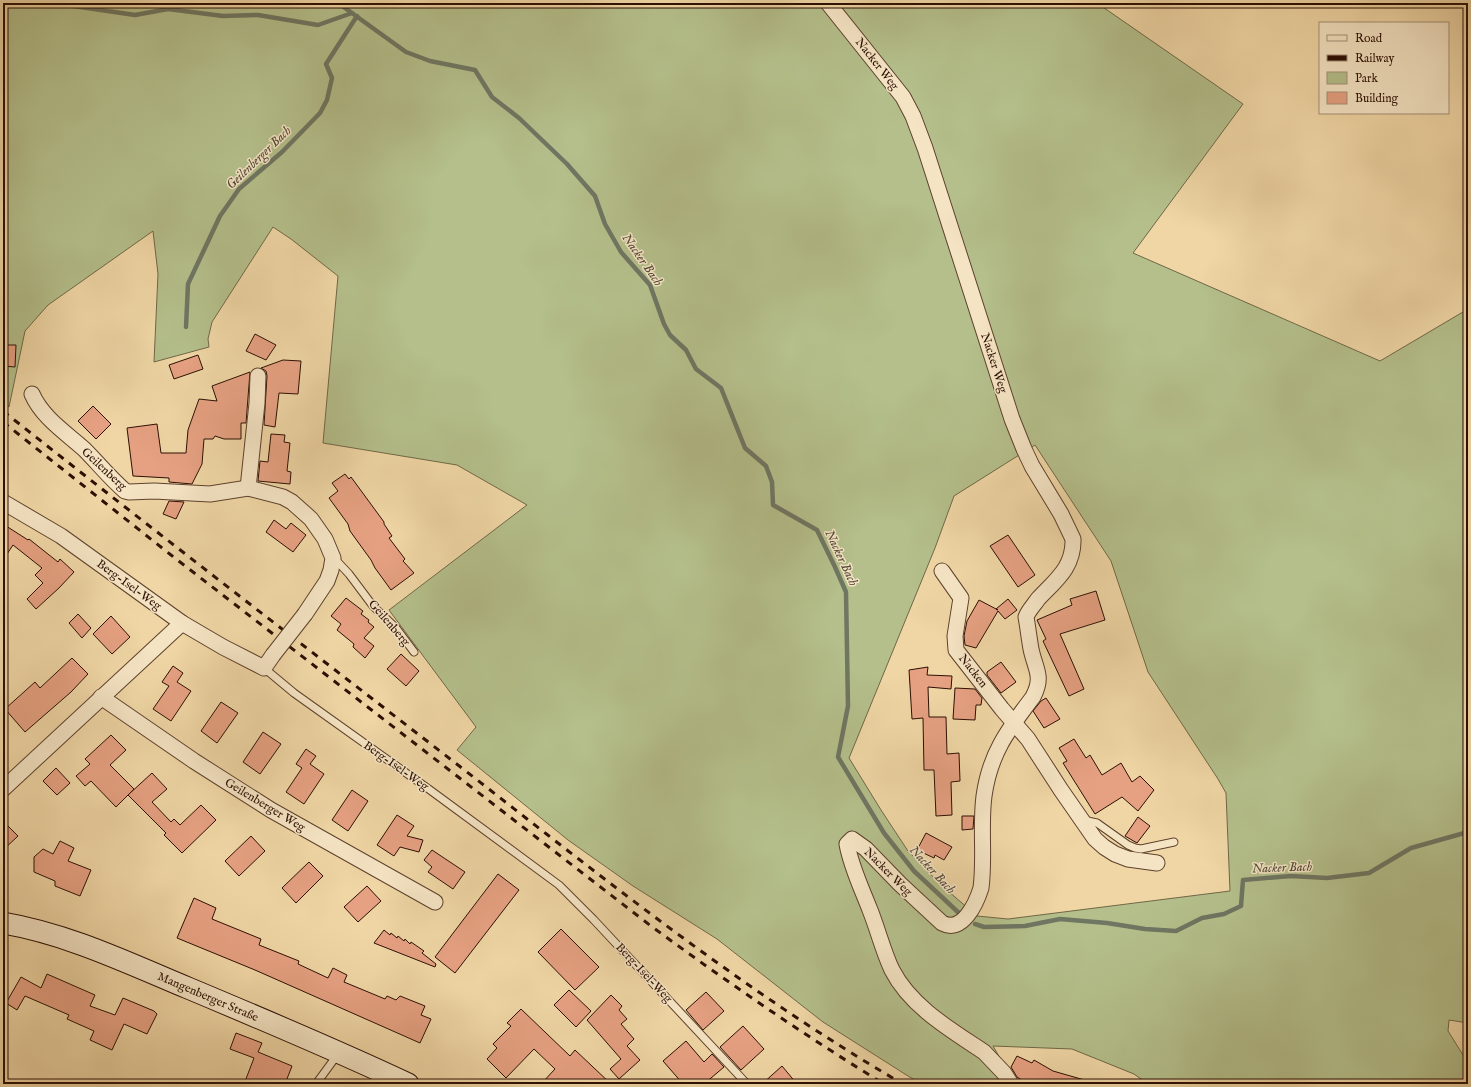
<svg xmlns="http://www.w3.org/2000/svg" width="1471" height="1087" font-family="'IM FELL English',serif">
	<style>
		.green { fill: #b4bf8b; stroke: #706747; fill-rule: evenodd }
		.lines { fill: none; stroke-linecap: round; stroke-linejoin: round }
		.stream { stroke: #6f7662; stroke-width: 4.5 }
		.building { fill: #e6a182; stroke: #2c0f03 }
		.service-casing { stroke: #5d412c; stroke-width: 9 }
		.minor-casing { stroke: #5d412c; stroke-width: 17 }
		.secondary-casing { stroke: #2c0f03; stroke-width: 23 }
		.service { stroke: #f5e4c4; stroke-width: 7 }
		.minor { stroke: #f5e4c4; stroke-width: 15 }
		.secondary { stroke: #f5e4c4; stroke-width: 21 }
		.rail { stroke: #2c0f03; stroke-width: 3; stroke-dasharray: 7 7; stroke-linecap: butt }
		.minor-bridge-casing { stroke: #5d412c; stroke-width: 17; stroke-linecap: butt }
		.minor-bridge { stroke: #f5e4c4; stroke-width: 15 }
		.labels { text-anchor: middle; dominant-baseline: central; stroke-width: 3; stroke-linejoin: round; paint-order: stroke }
		.street-label { font-size: 12px; fill: #2c0f03; stroke: #f5e4c4 }
		.water-label { font-size: 13px; font-style: italic; fill: #534b3a; stroke: #f5e4c4 }
	</style>
	<rect width="100%" height="100%" fill="#f0d6a5"/>
	<filter id="stains"><feTurbulence type="fractalNoise" baseFrequency=".005" numOctaves="4"/><feColorMatrix values="0 0 0 0 .2 0 0 0 0 .09 0 0 0 0 .02 0 0 0 .5 -.17"/></filter>
	<radialGradient id="worn" r=".72"><stop offset=".6" stop-color="#630" stop-opacity="0"/><stop offset="1" stop-color="#630" stop-opacity=".3"/></radialGradient>
	<!-- green -->
	<path class="green" d="M3,3H1097L1243,104L1133,253L1380,361L1468,309V1023L1449,1020L1448,1031L1468,1063V1084H1148L1134,1074L1072,1049L993,1046L1015,1084H922L908,1076L823,1022L717,939L633,886L568,840L457,750L476,727L389,610L527,505L457,465L323,443L338,276L291,239L273,227L212,322L208,339L209,347L154,362L158,274L153,231L48,305L25,331L9,407L3,402ZM1035,445L1111,561L1148,672L1218,779L1226,793L1230,891L1008,919L977,916L940,884L908,851L881,810L849,758L935,548L954,496Z"/>
	<g class="lines">
		<!-- stream -->
		<g class="stream">
			<polyline points="53,3 135,15 168,9 223,16 258,15 318,25 352,13"/>
			<polyline points="338,3 406,52 430,61 475,70 492,97 519,118 567,164 595,196 605,224 621,252 650,285 664,324 670,335 686,350 696,369 721,388 745,448 766,466 772,482 773,505 817,530 835,567 846,592 848,706 838,757 884,833 914,871 960,914"/>
			<polyline points="186,327 188,284 220,216 239,189 282,152 320,113 327,100 332,78 326,64 357,16"/>
			<polyline points="975,924 984,927 1025,926 1060,919 1107,923 1145,929 1176,931 1202,918 1224,914 1241,906 1243,880 1291,876 1327,878 1369,873 1411,848 1468,832"/>
		</g>
	</g>
	<!-- building -->
	<g class="building">
		<polygon points="255,334 276,345 266,360 246,351"/>
		<polygon points="3,345 16,345 15,367 3,366"/>
		<polygon points="198,355 203,369 174,379 169,365"/>
		<polygon points="283,360 301,361 298,394 279,393 275,427 264,425 267,376 266,371 261,368"/>
		<polygon points="250,372 246,423 241,423 241,439 224,439 215,436 213,439 204,439 202,464 192,484 169,482 169,478 133,476 127,428 157,424 161,453 186,453 188,430 199,399 217,401 212,386"/>
		<polygon points="93,406 111,424 96,439 78,421"/>
		<polygon points="271,434 285,435 284,442 290,443 287,471 291,472 290,484 258,481 260,461 268,462"/>
		<polygon points="345,474 349,479 351,477 384,522 384,524 392,536 389,538 405,559 403,561 414,573 391,590 375,568 371,560 350,531 348,524 329,498 338,491 332,483"/>
		<polygon points="169,501 184,502 176,519 163,514"/>
		<polygon points="274,520 286,529 291,523 306,535 293,552 266,532"/>
		<polygon points="3,524 28,540 29,539 58,562 60,559 74,572 59,588 36,609 27,599 43,583 35,575 42,568 13,545 3,560"/>
		<polygon points="1008,535 1035,575 1018,587 990,546"/>
		<polygon points="1096,591 1105,620 1060,634 1084,689 1069,696 1043,641 1046,639 1037,620 1072,605 1070,599"/>
		<polygon points="346,598 363,611 361,614 369,620 368,622 374,627 364,638 374,646 365,658 353,647 354,644 337,630 341,624 331,616"/>
		<polygon points="1008,599 1017,610 1005,619 998,611 976,648 965,645 964,636 967,621 979,600 998,610 996,609"/>
		<polygon points="78,614 91,628 82,638 69,623"/>
		<polygon points="111,616 130,637 112,654 93,634"/>
		<polygon points="401,654 419,671 406,686 387,669"/>
		<polygon points="72,658 88,674 71,692 25,732 5,709 35,682 40,688"/>
		<polygon points="1001,662 1016,682 1001,693 987,675 987,672"/>
		<polygon points="173,666 183,673 177,682 191,691 171,721 153,709 169,686 162,682"/>
		<polygon points="928,667 927,675 952,676 951,689 928,687 929,717 946,717 947,754 959,753 960,781 951,782 952,815 936,816 934,770 924,770 923,718 912,719 909,670"/>
		<polygon points="955,688 975,689 982,698 981,705 976,705 975,720 953,719"/>
		<polygon points="1046,698 1060,719 1044,728 1033,711 1041,701"/>
		<polygon points="221,702 238,713 217,743 201,731"/>
		<polygon points="263,732 281,744 260,774 243,762"/>
		<polygon points="111,735 126,750 110,765 134,789 116,807 91,781 85,786 76,776 90,764 85,759"/>
		<polygon points="1074,739 1086,758 1090,755 1102,775 1121,763 1132,782 1140,776 1154,790 1138,811 1122,797 1095,814 1063,763 1067,761 1059,748"/>
		<polygon points="306,749 316,756 310,764 324,774 304,804 286,792 302,768 296,764"/>
		<polygon points="56,768 70,783 57,795 43,781"/>
		<polygon points="152,773 167,789 152,802 171,822 174,819 180,825 201,805 216,820 182,853 164,835 166,833 128,795"/>
		<polygon points="352,790 368,801 348,831 332,820"/>
		<polygon points="397,815 414,826 407,836 423,840 419,852 400,847 394,856 377,845"/>
		<polygon points="962,816 974,816 973,829 962,830"/>
		<polygon points="1138,817 1150,826 1137,843 1125,836"/>
		<polygon points="3,821 18,836 3,850"/>
		<polygon points="926,833 952,847 944,860 935,855 934,858 917,850"/>
		<polygon points="251,836 265,851 239,876 225,861"/>
		<polygon points="60,841 74,848 68,861 91,870 80,896 55,886 55,881 34,872 34,857 43,849 53,854"/>
		<polygon points="432,850 465,872 453,889 428,872 432,867 424,860"/>
		<polygon points="309,862 323,876 296,903 282,888"/>
		<polygon points="498,874 519,890 455,973 435,957"/>
		<polygon points="367,886 381,901 358,922 344,907"/>
		<polygon points="194,898 216,908 212,919 261,939 259,945 299,961 298,964 328,978 333,968 347,975 344,982 385,999 387,996 396,1000 400,996 425,1006 421,1015 431,1019 420,1043 255,970 177,938"/>
		<polygon points="561,929 599,967 575,990 538,952"/>
		<polygon points="384,930 390,935 391,933 397,938 398,936 404,941 405,939 410,944 411,942 424,951 422,953 436,964 435,967 374,943"/>
		<polygon points="47,974 95,995 90,1006 115,1015 123,998 154,1011 157,1014 147,1034 124,1024 112,1050 90,1040 94,1031 67,1019 69,1015 25,996 17,1010 6,1003 21,977 41,988"/>
		<polygon points="569,990 591,1011 576,1027 554,1005"/>
		<polygon points="706,992 724,1011 703,1030 686,1010"/>
		<polygon points="611,995 622,1006 619,1010 627,1019 621,1024 634,1039 627,1046 640,1060 619,1079 610,1069 621,1059 587,1020"/>
		<polygon points="521,1009 570,1056 575,1050 611,1084 541,1084 555,1069 534,1049 506,1078 487,1059 497,1048 493,1044 511,1026 507,1023"/>
		<polygon points="743,1026 764,1049 741,1070 720,1047"/>
		<polygon points="236,1033 262,1043 258,1052 292,1066 285,1084 244,1084 254,1058 230,1049"/>
		<polygon points="686,1041 704,1062 712,1054 724,1067 704,1084 683,1084 663,1061"/>
		<polygon points="1017,1056 1032,1063 1034,1060 1053,1071 1088,1081 1088,1084 1028,1084 1017,1077 1011,1067"/>
		<polygon points="782,1066 797,1084 762,1084"/>
	</g>
	<g class="lines">
		<!-- service casing -->
		<g class="service-casing">
			<g id="service">
				<polyline points="334,558 349,574 373,606 396,628 414,652"/>
				<polyline points="264,668 294,693 430,790 559,885 594,920 747,1084"/>
				<polyline points="1083,820 1097,823 1128,845 1135,848 1141,849 1174,842"/>
				<polyline points="316,1084 338,1054"/>
			</g>
		</g>
		<!-- minor casing -->
		<g class="minor-casing">
			<g id="minor">
				<path d="M828,3L903,97L913,116L925,148L1012,419L1024,449L1032,466L1061,514L1073,539C1074,567 1056,580 1038,599C1034,605 1028,611 1026,617C1028,628 1029,638 1031,649C1035,669 1044,676 1033,697C1008,730 990,753 984,796C980,826 985,857 981,888C976,904 962,934 942,923L900,884L866,849L852,839L847,844C851,867 862,889 870,910C878,930 883,951 892,970C911,1007 951,1030 984,1052L1004,1073L1011,1084"/>
				<path d="M32,394C42,417 65,432 84,449C98,463 110,478 125,491L129,492L154,491L210,494L248,488L283,497L292,502L311,519L325,539L333,558L331,570L327,581L305,614"/>
				<polyline points="248,488 257,403 258,376"/>
				<polyline points="3,502 61,536 182,623 223,647 264,668 273,655"/>
				<polyline points="942,571 961,598 955,636 956,650 1002,709 1028,739 1061,790 1095,839 1104,847 1115,854 1128,859 1157,863"/>
				<polyline points="101,697 194,761 271,810 435,902"/>
				<polyline points="3,789 182,623"/>
			</g>
		</g>
		<!-- secondary casing -->
		<g class="secondary-casing">
			<path id="secondary" d="M3,923C68,934 128,963 188,988C262,1019 336,1050 408,1084"/>
		</g>
		<!-- service -->
		<use href="#service" class="service"/>
		<!-- minor -->
		<use href="#minor" class="minor"/>
		<!-- secondary -->
		<use href="#secondary" class="secondary"/>
		<!-- rail -->
		<g class="rail">
			<path d="M3,411C157,533 312,652 467,772C608,882 748,994 903,1084"/>
			<path d="M3,422L171,555L651,926C727,982 804,1035 884,1084"/>
		</g>
		<!-- minor-bridge casing -->
		<g class="minor-bridge-casing">
			<polyline id="minor-bridge" points="273,655 305,614"/>
		</g>
		<!-- minor-bridge -->
		<use href="#minor-bridge" class="minor-bridge"/>
	</g>
	<g class="labels">
		<!-- street labels -->
		<g class="street-label">
			<text transform="translate(877 64) rotate(52)">Nacker Weg</text>
			<text transform="translate(994 363) rotate(72)">Nacker Weg</text>
			<text transform="translate(104 469) rotate(43)">Geilenberg</text>
			<text transform="translate(129 585) rotate(36)">Berg-Isel-Weg</text>
			<text transform="translate(389 623) rotate(49)">Geilenberg</text>
			<text transform="translate(973 671) rotate(52)">Nacken</text>
			<text transform="translate(396 766) rotate(35)">Berg-Isel-Weg</text>
			<text transform="translate(265 805) rotate(31)">Geilenberger Weg</text>
			<text transform="translate(888 872) rotate(45)">Nacker Weg</text>
			<text transform="translate(644 973) rotate(47)">Berg-Isel-Weg</text>
			<text transform="translate(208 997) rotate(23)">Mangenberger Straße</text>
		</g>
		<!-- water labels -->
		<g class="water-label">
			<text transform="translate(259 158) rotate(-44)">Geilenberger Bach</text>
			<text transform="translate(642 260) rotate(55)">Nacker Bach</text>
			<text transform="translate(841 558) rotate(65)">Nacker Bach</text>
			<text transform="translate(1282 868) rotate(-2)">Nacker Bach</text>
			<text transform="translate(932 870) rotate(47)">Nacker Bach</text>
		</g>
	</g>
	<!-- margin -->
	<rect width="1471" height="1087" fill="none" stroke="#f0d6a5" stroke-width="16"/>
	<rect x="4" y="4" width="1463" height="1079" fill="none" stroke="#2c0f03" stroke-width="2"/>
	<rect x="8" y="8" width="1455" height="1071" fill="none" stroke="#2c0f03"/>
	<!-- legend -->
	<rect x="1319" y="22" width="130" height="92" fill="#f5e4c4" stroke="#a58f77"/>
	<rect x="1327" y="35" width="20" height="6" fill="#f5e4c4" stroke="#a58f77"/>
	<text x="1355" y="42" font-size="12" fill="#2c0f03">Road</text>
	<rect x="1327" y="55" width="20" height="6" fill="#2c0f03" stroke="#a58f77"/>
	<text x="1355" y="62" font-size="12" fill="#2c0f03">Railway</text>
	<rect x="1327" y="72" width="20" height="12" fill="#b4bf8b" stroke="#a58f77"/>
	<text x="1355" y="82" font-size="12" fill="#2c0f03">Park</text>
	<rect x="1327" y="92" width="20" height="12" fill="#e6a182" stroke="#a58f77"/>
	<text x="1355" y="102" font-size="12" fill="#2c0f03">Building</text>
	<rect width="100%" height="100%" filter="url(#stains)"/>
	<rect width="100%" height="100%" fill="url(#worn)"/>
</svg>
